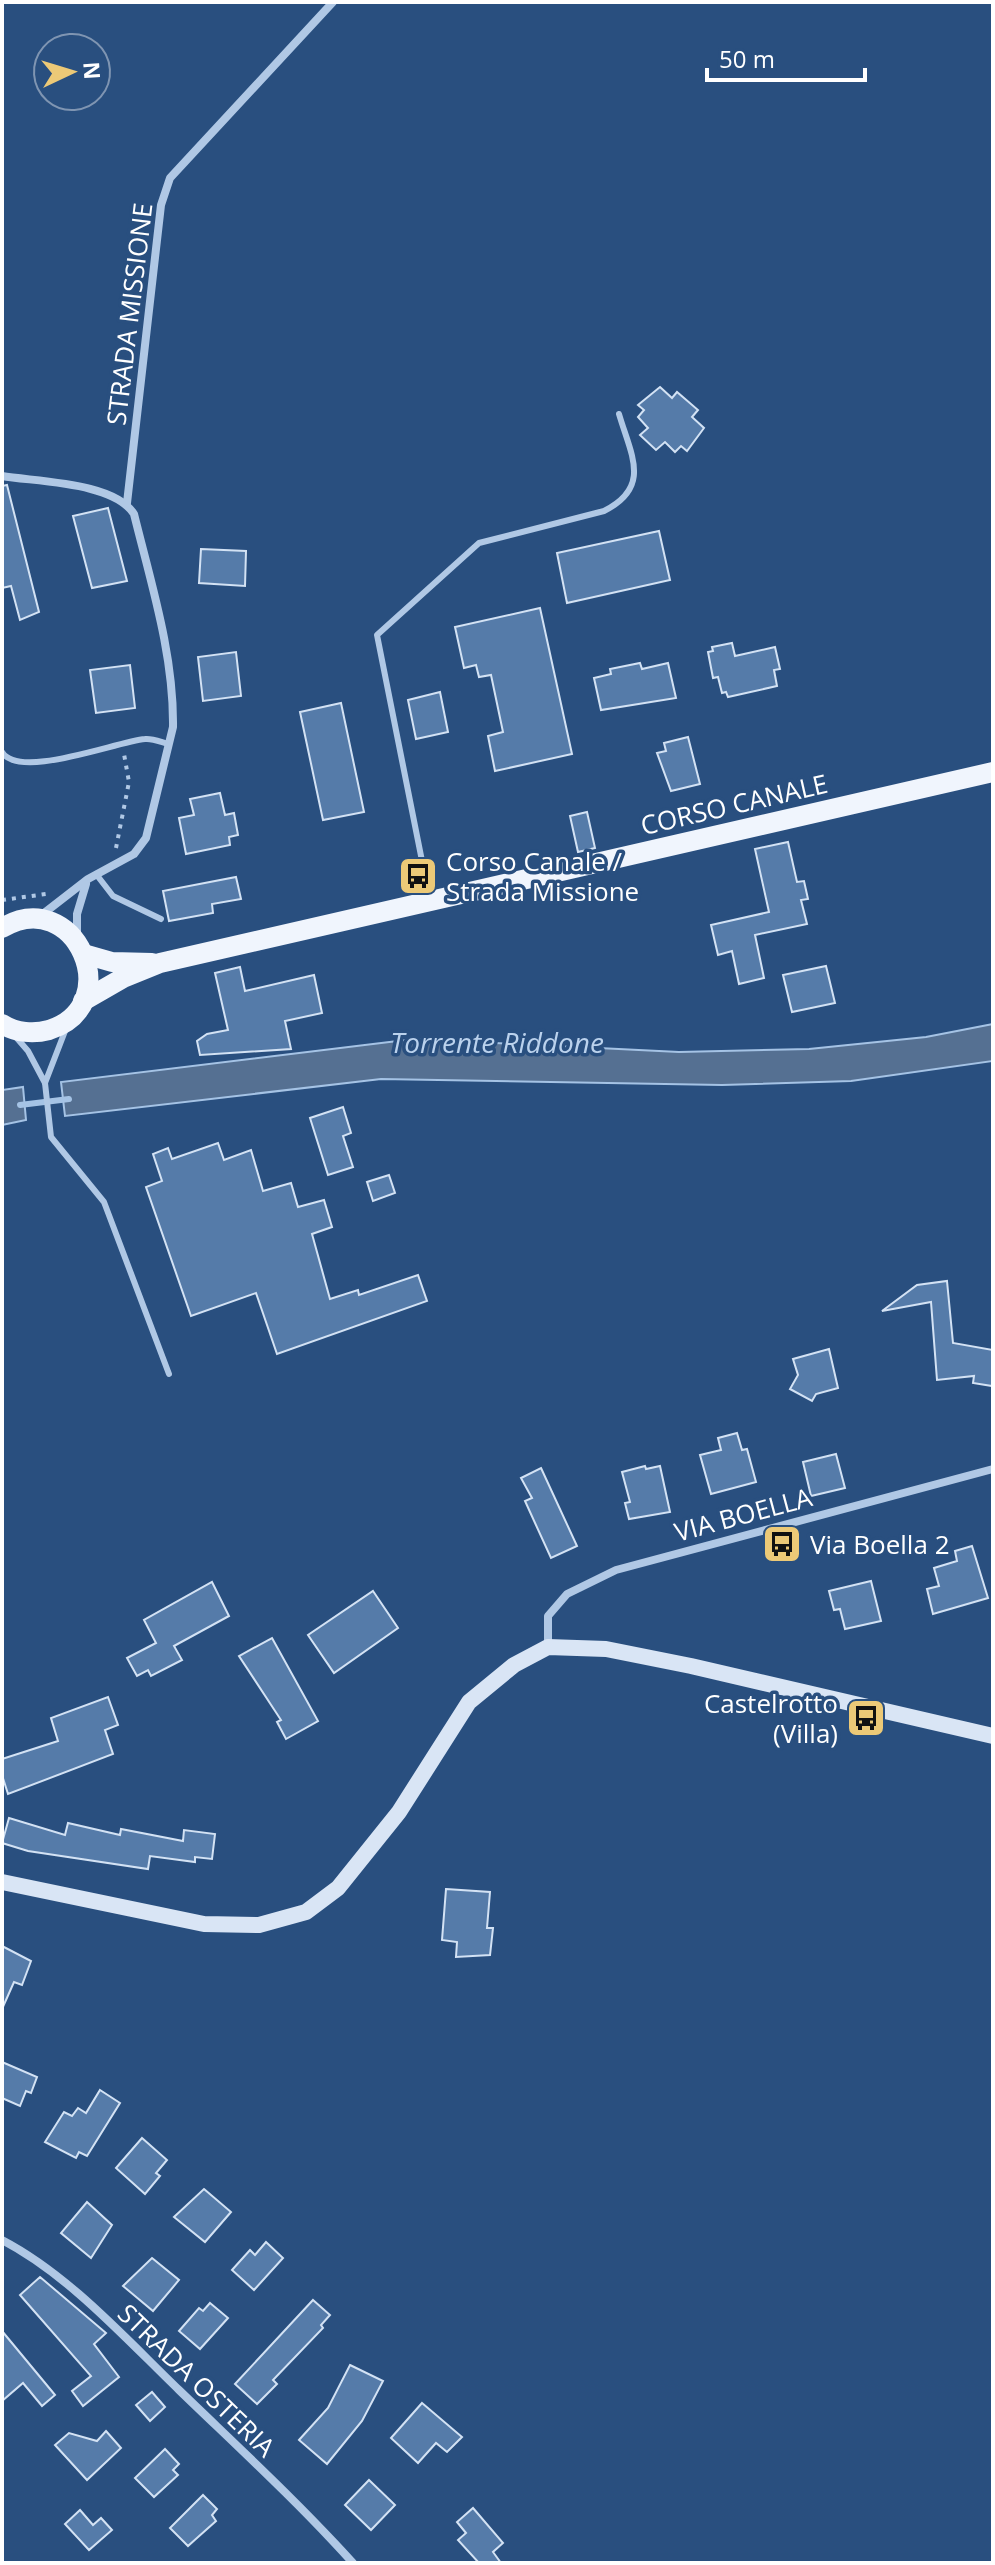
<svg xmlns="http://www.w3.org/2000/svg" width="995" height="2565" font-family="'Open Sans',sans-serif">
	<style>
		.water { fill: #557092; stroke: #a5c3e5; stroke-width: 2 }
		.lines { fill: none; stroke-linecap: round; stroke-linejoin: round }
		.stream { stroke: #a5c3e5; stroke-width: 6 }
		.building { fill: #557ba9; stroke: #d3e2f4; stroke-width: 2 }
		.path { stroke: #b0c8e5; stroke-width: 4; stroke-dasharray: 4 6; stroke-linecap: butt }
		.service { stroke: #b0c8e5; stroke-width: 6 }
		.minor { stroke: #b0c8e5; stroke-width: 8 }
		.secondary { stroke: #d9e5f5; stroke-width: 16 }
		.primary { stroke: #f0f5fd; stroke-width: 20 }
		.labels { text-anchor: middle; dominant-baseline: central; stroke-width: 7; stroke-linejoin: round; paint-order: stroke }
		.street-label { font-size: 26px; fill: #fff; stroke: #294f7f }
		.poi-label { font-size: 26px; fill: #fff; stroke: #294f7f; text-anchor: start }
		.water-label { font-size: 28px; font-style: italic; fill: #bbd2ed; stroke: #294f7f }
	</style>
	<rect width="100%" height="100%" fill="#294f7f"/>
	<!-- water -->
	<g class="water">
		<polygon points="993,1024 993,1061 851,1081 722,1085 381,1079 65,1116 61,1082 414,1039 679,1052 809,1049 926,1037"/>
		<polygon points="23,1087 26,1120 2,1125 2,1090"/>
	</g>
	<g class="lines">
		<!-- stream -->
		<polyline class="stream" points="20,1105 69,1099"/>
	</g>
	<!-- building -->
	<g class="building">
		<polygon points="660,387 672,398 677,392 698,410 692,417 704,428 687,451 681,446 675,452 665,442 656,450 640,435 648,428 638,417 644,410 638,405"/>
		<polygon points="7,485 39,612 20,620 11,586 2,588 2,486"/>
		<polygon points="108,508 127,581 92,588 73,516"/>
		<polygon points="659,531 670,580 567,603 557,553"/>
		<polygon points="201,549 246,551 245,586 199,583"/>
		<polygon points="540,608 572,754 495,771 488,736 503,732 491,675 479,677 476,665 464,668 455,627"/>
		<polygon points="732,643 735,656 775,647 780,669 774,670 777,686 728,697 726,692 722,693 718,677 713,678 708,652 713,651 712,647"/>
		<polygon points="236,652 241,696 203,701 198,657"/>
		<polygon points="640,663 642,669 668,663 676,698 601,710 594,678 611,674 610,669"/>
		<polygon points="130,665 135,708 96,713 90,670"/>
		<polygon points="440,692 448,732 416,739 408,700"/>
		<polygon points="341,703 364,812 323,820 300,712"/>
		<polygon points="688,737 700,784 671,791 657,753 666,751 664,743"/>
		<polygon points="220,793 225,815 234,813 238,835 229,837 230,845 186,854 179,818 194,815 190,799"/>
		<polygon points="587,812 595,848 578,852 570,816"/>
		<polygon points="788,842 797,882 804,881 808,899 801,900 807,924 755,935 764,978 739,984 732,951 718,955 711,925 769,912 755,849"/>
		<polygon points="236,877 241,899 212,904 213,913 169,921 163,891"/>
		<polygon points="826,966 835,1003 792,1012 783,975"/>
		<polygon points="240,967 245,991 314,975 322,1013 285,1021 291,1049 200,1055 197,1041 207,1034 228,1030 215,973"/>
		<polygon points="343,1107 351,1133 343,1136 353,1167 328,1175 310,1118"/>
		<polygon points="218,1143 224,1160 251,1150 263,1191 291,1183 298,1207 324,1200 332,1227 312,1234 330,1299 358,1290 359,1295 418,1275 427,1301 277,1354 256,1293 191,1316 146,1187 162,1181 153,1154 168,1148 172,1159"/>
		<polygon points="389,1175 395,1193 373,1201 367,1182"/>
		<polygon points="947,1281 953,1343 993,1350 992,1386 973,1383 974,1376 937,1380 931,1302 882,1311 917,1285"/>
		<polygon points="829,1349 838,1388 816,1394 812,1401 790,1389 798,1375 793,1359"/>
		<polygon points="737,1433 742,1450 747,1449 756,1482 711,1494 700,1455 721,1450 718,1438"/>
		<polygon points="836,1454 845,1488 811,1496 803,1462"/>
		<polygon points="645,1466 646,1469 660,1466 670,1512 629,1519 625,1503 630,1502 622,1472"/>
		<polygon points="541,1468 577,1546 551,1558 525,1501 532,1498 521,1478"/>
		<polygon points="972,1546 988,1598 933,1614 927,1589 939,1586 934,1568 957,1561 955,1551"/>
		<polygon points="871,1581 881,1621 845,1629 840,1609 834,1610 829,1591"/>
		<polygon points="212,1582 229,1616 174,1646 182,1660 151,1676 148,1670 137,1676 127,1658 156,1643 144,1620"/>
		<polygon points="373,1591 398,1628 334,1673 308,1635"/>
		<polygon points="272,1638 318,1721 286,1739 277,1722 281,1720 239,1656"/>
		<polygon points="108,1697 118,1725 105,1730 113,1754 8,1794 2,1775 2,1759 58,1741 51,1718"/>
		<polygon points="9,1818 65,1835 68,1823 120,1835 121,1829 183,1841 184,1830 215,1834 212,1859 195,1857 195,1862 150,1856 148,1869 28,1851 2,1843"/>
		<polygon points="446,1889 490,1892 487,1928 493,1928 490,1955 456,1957 457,1942 442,1940"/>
		<polygon points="2,1946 31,1961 22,1985 14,1982 2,2009"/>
		<polygon points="2,2062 37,2077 31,2093 26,2091 20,2106 2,2098"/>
		<polygon points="100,2090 120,2103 87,2156 79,2152 76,2158 45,2142 64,2112 72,2116 78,2108 86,2113"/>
		<polygon points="142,2138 167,2160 156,2173 160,2176 145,2194 116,2168"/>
		<polygon points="204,2189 231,2212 205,2242 174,2217"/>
		<polygon points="87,2202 112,2225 91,2258 61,2233"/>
		<polygon points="266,2242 283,2258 254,2290 232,2270 250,2250 255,2255"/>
		<polygon points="152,2258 179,2280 153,2311 123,2286"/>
		<polygon points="40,2277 106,2333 94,2344 119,2377 83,2406 72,2391 91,2376 20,2295"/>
		<polygon points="313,2300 330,2315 321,2325 323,2328 273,2380 277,2384 257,2404 235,2384"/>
		<polygon points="210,2303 228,2318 200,2349 179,2331 199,2308 203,2311"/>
		<polygon points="2,2331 55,2395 42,2406 23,2383 2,2401"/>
		<polygon points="350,2365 383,2381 362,2421 327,2464 299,2440 328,2408"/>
		<polygon points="152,2392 165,2407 150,2421 136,2405"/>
		<polygon points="422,2403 462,2437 447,2452 436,2443 418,2463 391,2438"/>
		<polygon points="106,2431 121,2448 87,2480 55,2445 69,2433 97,2441"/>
		<polygon points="165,2449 179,2464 173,2470 178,2475 154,2497 135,2478"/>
		<polygon points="369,2480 395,2505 371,2530 345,2505"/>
		<polygon points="203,2495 217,2509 212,2515 216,2521 188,2546 170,2528"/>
		<polygon points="473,2508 503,2543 493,2552 501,2563 479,2563 458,2540 466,2533 457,2522"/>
		<polygon points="80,2510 93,2525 101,2518 112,2530 89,2550 65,2524"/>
	</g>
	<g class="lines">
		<!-- path -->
		<g class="path">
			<polyline points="116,848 129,782 124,754"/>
			<polyline points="2,900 46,894"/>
		</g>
		<!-- service -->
		<g class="service">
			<path d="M2,752C19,780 115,742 145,739C152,738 161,742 169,744"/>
			<polyline points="96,874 113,896 161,919"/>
			<path d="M429,896L377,635L479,543L604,511C652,487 631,455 619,414"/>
			<polyline points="15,1036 28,1051 45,1083 67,1026"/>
			<polyline points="45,1083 51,1137 104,1202 169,1374"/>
		</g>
		<!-- minor -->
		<g class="minor">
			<path d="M2,476C38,482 114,482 134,514C151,583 174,655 173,727L146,838L134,854L88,879L39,917"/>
			<polyline points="127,503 161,205 170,178 333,2"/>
			<polyline points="77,937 77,914 86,884"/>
			<polyline points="548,1647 548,1616 567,1594 616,1570 993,1469"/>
			<path d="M2,2240C69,2275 125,2338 179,2390C238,2447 298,2502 353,2563"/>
		</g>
		<!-- secondary -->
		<polyline class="secondary" points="2,1882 204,1924 259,1925 306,1912 338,1888 399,1812 469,1702 514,1665 548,1647 606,1649 691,1666 993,1736"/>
		<!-- primary -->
		<g class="primary">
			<path d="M2,928C75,884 128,1005 49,1030C34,1034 16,1033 2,1024"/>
			<polyline points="84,954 112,962 152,963"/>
			<polyline points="83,1001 123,978 160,963 993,772"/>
		</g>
	</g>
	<!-- icons -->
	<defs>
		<g id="bus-square" transform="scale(2)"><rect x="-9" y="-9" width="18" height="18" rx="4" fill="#ecc977" stroke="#294f7f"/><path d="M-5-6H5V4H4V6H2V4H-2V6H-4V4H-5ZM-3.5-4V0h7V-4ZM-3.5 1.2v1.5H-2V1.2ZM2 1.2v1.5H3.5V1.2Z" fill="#111"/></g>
	</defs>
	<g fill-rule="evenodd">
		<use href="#bus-square" x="418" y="876"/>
		<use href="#bus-square" x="782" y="1544"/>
		<use href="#bus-square" x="866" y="1718"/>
	</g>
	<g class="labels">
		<!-- street labels -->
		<g class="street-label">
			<text transform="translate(129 314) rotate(-83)">STRADA MISSIONE</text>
			<text transform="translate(734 804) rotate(-13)">CORSO CANALE</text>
			<text transform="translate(743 1514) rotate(-15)">VIA BOELLA</text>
			<text transform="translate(197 2380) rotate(44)">STRADA OSTERIA</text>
		</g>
		<!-- poi labels -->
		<g class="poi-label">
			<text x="446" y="861">Corso Canale /<tspan x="446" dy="30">Strada Missione</tspan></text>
			<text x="810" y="1544">Via Boella 2</text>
			<text x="838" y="1703" text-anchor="end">Castelrotto<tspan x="838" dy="30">(Villa)</tspan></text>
		</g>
		<!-- water labels -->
		<g class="water-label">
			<text x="497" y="1042">Torrente Riddone</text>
		</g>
	</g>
	<!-- border -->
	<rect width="995" height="2565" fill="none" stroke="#ffffff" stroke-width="8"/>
	<!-- north arrow -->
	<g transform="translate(72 72) rotate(86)"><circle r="38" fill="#294f7f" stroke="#7f95b2" stroke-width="2"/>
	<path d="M0-6L14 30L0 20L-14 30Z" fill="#ecc977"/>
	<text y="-12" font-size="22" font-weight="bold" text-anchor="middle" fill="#ffffff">N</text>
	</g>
	<!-- scale -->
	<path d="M707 68v12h158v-12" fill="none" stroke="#ffffff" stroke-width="4"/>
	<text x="719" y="68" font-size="24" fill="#ffffff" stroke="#294f7f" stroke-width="6" paint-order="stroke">50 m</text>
</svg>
